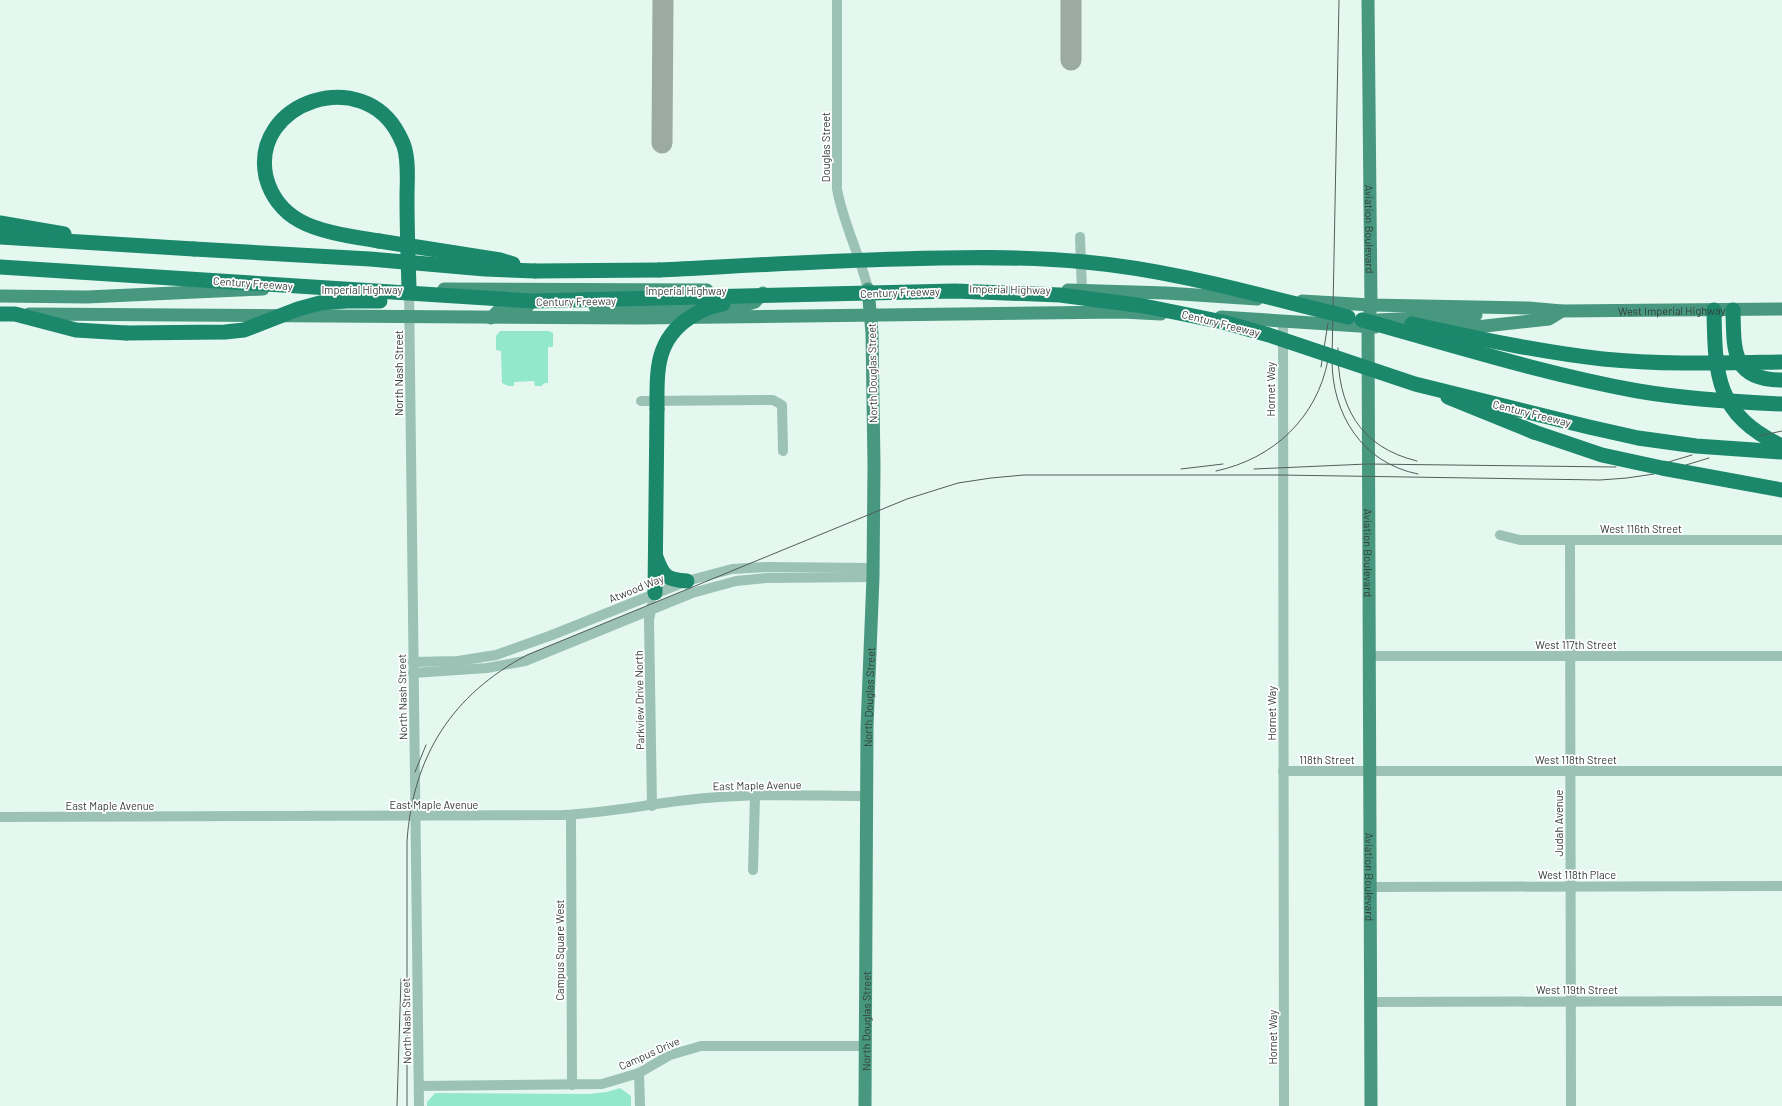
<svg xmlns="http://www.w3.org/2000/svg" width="1782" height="1106" font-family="Barlow,sans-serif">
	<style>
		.green { fill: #93e7cb }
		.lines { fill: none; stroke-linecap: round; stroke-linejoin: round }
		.taxiway { stroke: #9caaa4; stroke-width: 21 }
		.minor { stroke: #9bc2b4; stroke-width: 10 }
		.major { stroke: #48987f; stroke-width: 13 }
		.highway { stroke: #1b886c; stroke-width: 15 }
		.tram { stroke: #535d59; stroke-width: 1 }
		.highway-bridge { stroke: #1b886c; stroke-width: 15 }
		.labels { text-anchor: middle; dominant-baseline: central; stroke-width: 3.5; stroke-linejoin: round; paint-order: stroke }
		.street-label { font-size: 11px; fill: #353d3a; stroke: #fff }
	</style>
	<rect width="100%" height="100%" fill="#e4f8f0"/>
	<!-- green -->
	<g class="green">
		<polygon points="500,331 549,331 553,333 553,347 548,347 548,383 545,383 541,386 535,386 534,381 514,382 514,386 508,386 502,383 501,351 496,350 496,336"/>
		<polygon points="620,1088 631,1096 631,1106 427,1106 427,1102 435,1093 589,1094 607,1092"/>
	</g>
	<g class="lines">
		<!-- taxiway -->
		<g class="taxiway">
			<polyline points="1071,0 1071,60"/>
			<polyline points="662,143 663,0"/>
		</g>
		<!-- minor -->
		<g class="minor">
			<path d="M837,0V189C843,223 860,255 868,289"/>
			<polyline points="1080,237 1082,291"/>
			<polyline points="409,288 419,1106"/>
			<polyline points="1283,321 1284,1106"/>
			<polyline points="641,401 773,400 782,405 783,451"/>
			<polyline points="1500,535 1520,540 1782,540"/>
			<polyline points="1570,541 1571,1106"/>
			<polyline points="652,605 649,620 652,806"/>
			<polyline points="1370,656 1782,656"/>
			<polyline points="413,662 458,661 496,655 552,635 687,581 732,569 766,567 873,568"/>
			<polyline points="413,673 487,668 525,661 692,593 736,581 766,578 873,577"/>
			<polyline points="1283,771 1782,771"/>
			<polyline points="571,815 572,1085"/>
			<path d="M0,817L562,815C611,813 658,802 706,798C760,793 814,796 867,796"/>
			<polyline points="753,870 755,796"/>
			<polyline points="1371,887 1782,886"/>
			<polyline points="1371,1002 1782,1001"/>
			<polyline points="639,1073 640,1106"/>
			<polyline points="419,1086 602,1084 639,1073 670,1055 701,1046 865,1046"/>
		</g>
		<!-- major -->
		<g class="major">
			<path id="s1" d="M1368,0L1371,305L1368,326L1371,1106"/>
			<polyline points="444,289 707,290"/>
			<polyline points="1068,290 1166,293 1257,299"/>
			<polyline points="0,296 87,297 263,289"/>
			<path id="s2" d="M1302,301L1371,305L1528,308L1562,311L1782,309"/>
			<polyline points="595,307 739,307 755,302 763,293"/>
			<polyline points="29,314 639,318 1122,312 1161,314"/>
			<polyline points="1221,317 1375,327"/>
			<polyline points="491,318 500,309 528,306"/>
			<polyline points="1372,324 1378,320 1476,315"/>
			<polyline points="1442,327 1485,326 1549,319 1562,311"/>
			<path id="s3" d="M865,1106L867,727L873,577L874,465L872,333L868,289"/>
		</g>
		<!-- highway -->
		<g class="highway">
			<polyline points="0,223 64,234"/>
			<polyline points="0,237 194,249"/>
			<path d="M379,241C355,237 322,233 300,221C283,212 271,196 266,177C250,102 363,64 399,135C401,139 403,143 404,146C409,162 407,181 407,198C407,228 408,258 409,288"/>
			<polyline points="535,271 659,270"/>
			<path d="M1714,310C1715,376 1716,415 1782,446"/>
			<path d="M1733,310C1734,350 1731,380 1782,380"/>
			<polyline points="0,314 15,314 76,330 126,333"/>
			<polyline points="1448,397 1534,432"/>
			<path d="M656,557C663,576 666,580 687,581"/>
			<polyline points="655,593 657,409"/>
		</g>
		<!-- tram -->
		<g class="tram">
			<path d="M1339,0L1332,360C1332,414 1362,463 1418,474"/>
			<path d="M1338,348C1337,405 1359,447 1417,461"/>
			<polyline points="1321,367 1328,323"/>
			<polyline points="1759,436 1782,431"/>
			<polyline points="1665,463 1692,455"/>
			<polyline points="1686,465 1709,458"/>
			<polyline points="1181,469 1223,464"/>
			<polyline points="1254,469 1367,464 1616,467"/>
			<path d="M1216,471C1273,459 1317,418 1328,360"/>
			<polyline points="415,772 426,745"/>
			<polyline points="397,1106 401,979"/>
			<path d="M407,1106V841C413,756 452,695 527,655L907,499L958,483L991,478L1024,475H1280L1600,480L1627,478L1654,474"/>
		</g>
		<!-- highway-bridge -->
		<g class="highway-bridge">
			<polyline points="379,241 500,260 513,264"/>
			<polyline points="194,249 370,259 485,269 535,271"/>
			<polyline points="0,267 532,301 955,291 1060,295 1144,306 1223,322 1269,335 1415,384 1589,427 1638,438 1696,446 1782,452"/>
			<path d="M659,270C739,266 819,261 900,259C961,257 1023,256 1085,262C1174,270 1261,296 1348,317"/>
			<path d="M1362,320C1453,345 1544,374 1638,391C1685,399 1734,402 1782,404"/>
			<path d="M1412,324C1476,338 1539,352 1603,359C1663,365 1722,363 1782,362"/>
			<polyline points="126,333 225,332 244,330 298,309 320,303 347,301 380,301"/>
			<path d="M657,409C657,372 655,341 689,318C700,311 709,306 723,304"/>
			<polyline points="1534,432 1602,455 1662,468 1782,490"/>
		</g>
	</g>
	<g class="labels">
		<!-- street labels -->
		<g class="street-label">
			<text transform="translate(825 147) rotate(-90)">Douglas Street</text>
			<text stroke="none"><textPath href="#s1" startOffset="229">Aviation Boulevard</textPath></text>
			<text transform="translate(253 283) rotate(4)">Century Freeway</text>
			<text x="362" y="289">Imperial Highway</text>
			<text transform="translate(1010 289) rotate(1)">Imperial Highway</text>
			<text x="686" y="290">Imperial Highway</text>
			<text transform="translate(900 292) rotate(-2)">Century Freeway</text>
			<text transform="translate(576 301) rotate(-1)">Century Freeway</text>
			<text stroke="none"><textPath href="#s2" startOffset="370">West Imperial Highway</textPath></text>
			<text transform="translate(1221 323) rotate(14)">Century Freeway</text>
			<text transform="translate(398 373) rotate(-90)">North Nash Street</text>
			<text transform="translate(872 373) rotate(-91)">North Douglas Street</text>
			<text transform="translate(1270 389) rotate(-90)">Hornet Way</text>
			<text transform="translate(1532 413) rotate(14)">Century Freeway</text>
			<text x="1641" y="528">West 116th Street</text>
			<text stroke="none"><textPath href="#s1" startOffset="553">Aviation Boulevard</textPath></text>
			<text transform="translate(636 588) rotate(-22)">Atwood Way</text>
			<text x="1576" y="644">West 117th Street</text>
			<text transform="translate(402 697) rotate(-91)">North Nash Street</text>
			<text stroke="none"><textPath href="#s3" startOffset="409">North Douglas Street</textPath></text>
			<text transform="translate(639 700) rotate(-91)">Parkview Drive North</text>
			<text transform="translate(1271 713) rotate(-90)">Hornet Way</text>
			<text x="1327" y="759">118th Street</text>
			<text x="1576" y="759">West 118th Street</text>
			<text transform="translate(757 785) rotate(-1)">East Maple Avenue</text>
			<text x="434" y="804">East Maple Avenue</text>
			<text x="110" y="805">East Maple Avenue</text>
			<text transform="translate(1558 823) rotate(-90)">Judah Avenue</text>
			<text x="1577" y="874">West 118th Place</text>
			<text stroke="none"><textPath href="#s1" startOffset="877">Aviation Boulevard</textPath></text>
			<text transform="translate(559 950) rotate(-90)">Campus Square West</text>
			<text x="1577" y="989">West 119th Street</text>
			<text transform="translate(406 1021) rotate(-91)">North Nash Street</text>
			<text stroke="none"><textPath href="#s3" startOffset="85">North Douglas Street</textPath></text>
			<text transform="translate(1272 1037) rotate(-90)">Hornet Way</text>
			<text transform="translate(649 1053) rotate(-24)">Campus Drive</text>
		</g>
	</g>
</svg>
